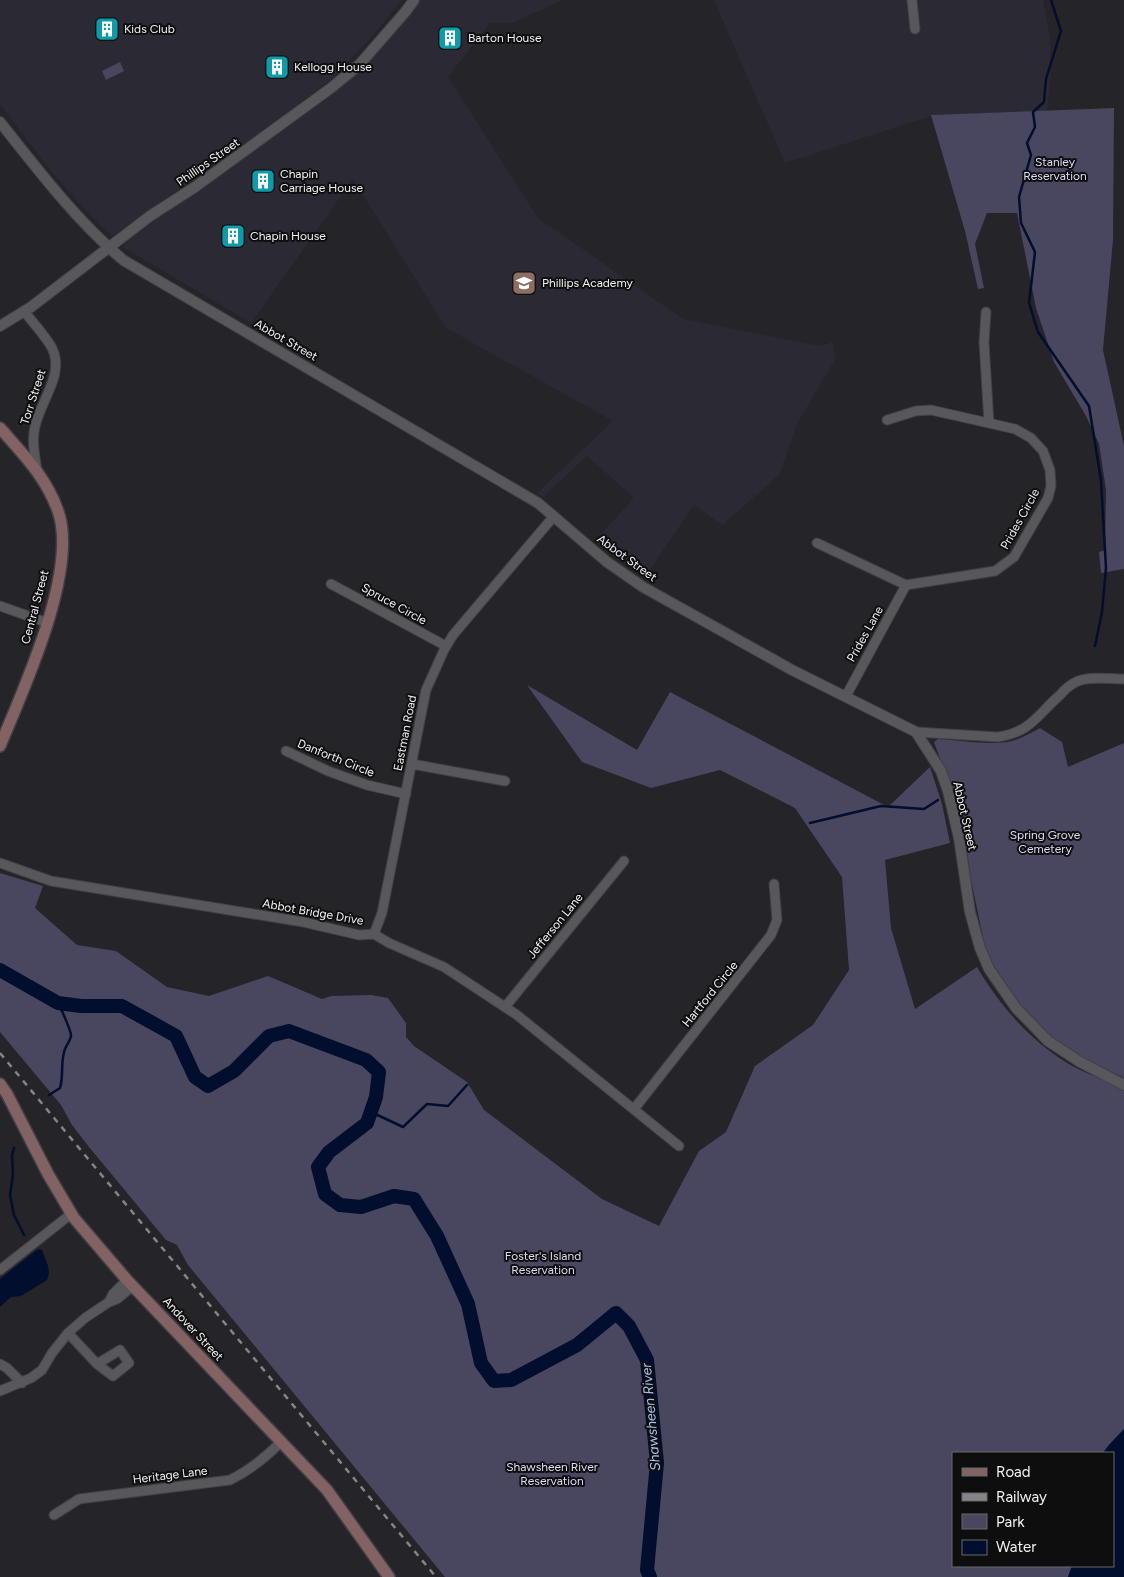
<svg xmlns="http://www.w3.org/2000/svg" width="1124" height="1577" font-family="Figtree,sans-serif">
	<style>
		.built { fill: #2b2a34 }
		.green { fill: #49465f }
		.water { fill: #020e2d }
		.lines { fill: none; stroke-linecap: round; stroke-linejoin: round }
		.stream { stroke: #020e2d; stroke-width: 2.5 }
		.river { stroke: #020e2d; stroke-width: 14 }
		.minor-casing { stroke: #403f43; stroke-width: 11 }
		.tertiary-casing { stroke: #403f43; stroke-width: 12 }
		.secondary-casing { stroke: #403f43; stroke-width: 14 }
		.minor { stroke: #57575c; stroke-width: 9 }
		.tertiary { stroke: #57575c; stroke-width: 10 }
		.secondary { stroke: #826263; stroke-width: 11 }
		.rail { stroke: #858488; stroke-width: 2.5; stroke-dasharray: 6 6; stroke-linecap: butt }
		.labels { text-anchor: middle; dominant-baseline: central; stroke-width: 4; stroke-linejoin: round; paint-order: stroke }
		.poi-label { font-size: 12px; fill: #f2f2f5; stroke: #0e0e0f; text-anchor: start }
		.street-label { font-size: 12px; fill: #f2f2f5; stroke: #0e0e0f }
		.park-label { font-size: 12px; fill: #dfddf9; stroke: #0e0e0f }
		.water-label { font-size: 14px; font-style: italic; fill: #a6c2f4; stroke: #0e0e0f }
	</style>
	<rect width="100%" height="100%" fill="#252428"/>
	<!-- built -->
	<g class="built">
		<polygon points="0,0 402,0 370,39 329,81 260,133 112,236 77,201 51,171 0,104"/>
		<polygon points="417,0 563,0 512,23 490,23 448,77 538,218 683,319 820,346 833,342 836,358 797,424 779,475 722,525 694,505 645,577 617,558 593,538 597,538 634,498 587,456 543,497 537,493 613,421 446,328 353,179 251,323 123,247 129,239 153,221 205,186 332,95 351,78"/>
		<polygon points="714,0 1043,0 1050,38 1051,76 1047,111 934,115 785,163"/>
	</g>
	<!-- green -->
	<g class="green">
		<polygon points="120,62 124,71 106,80 102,71"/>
		<polygon points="1114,108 1113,240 1103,350 1124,446 1124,569 1101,573 1099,552 1105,550 1106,490 1099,444 1086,416 1054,362 1036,308 1017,213 987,213 975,244 984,288 978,289 965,231 931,115"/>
		<path d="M527,685L637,750L670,692L888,807L930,767L942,804L950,843L885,860L891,928L915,1009L977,967C1002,1010 1041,1053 1087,1073C1099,1078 1112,1082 1124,1086V1429L1109,1445L1103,1453H953V1566H1072L1068,1577H445L188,1265L177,1245L166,1240L89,1147L72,1125L61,1105L0,1032V873L43,886L35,908L77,945L116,951L167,987L209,996L268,976L322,999L331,996L371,995L388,998L406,1023V1037L414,1046L467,1082L484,1110L602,1199L659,1226L699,1151L726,1132L755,1066L813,1025L849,970L842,877L795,808L720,770L651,788L582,762Z"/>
		<path d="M1040,728L1062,742L1068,767L1124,743V1078L1082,1058L1051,1037L1020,1006L995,968L985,947L970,875L965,837L957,805L934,742L938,739C960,740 991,746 1012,741C1022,738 1031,733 1040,728Z"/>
	</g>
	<!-- water -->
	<g class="water">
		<polygon points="38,1249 42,1250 48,1266 49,1273 47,1280 21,1296 11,1297 0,1307 0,1279"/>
		<polygon points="1124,1429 1124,1577 1068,1577 1072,1566 1113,1566 1113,1453 1103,1453 1109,1445"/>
	</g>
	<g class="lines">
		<!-- stream -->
		<g class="stream">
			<polyline points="1051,0 1061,31 1046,79 1044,102 1033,112 1035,127 1027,143 1031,155 1019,197 1021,223 1035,252 1029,303 1038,332 1089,406 1101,480 1106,568 1102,612 1095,646"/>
			<polyline points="810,823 881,806 924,809 938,800"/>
			<path d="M49,1095L60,1088C64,1075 60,1062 65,1049C67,1044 71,1040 71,1035C71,1031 60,1006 58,1003"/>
			<polyline points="371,1112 403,1127 427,1104 448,1106 467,1085"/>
			<polyline points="14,1148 12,1155 13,1174 10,1195 14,1215 24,1235"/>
		</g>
		<!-- river -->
		<polyline class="river" points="0,970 58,1003 81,1006 122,1006 176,1036 195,1077 208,1086 234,1071 269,1036 289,1031 366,1060 379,1072 376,1097 367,1123 329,1152 318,1167 325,1194 340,1205 361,1207 394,1196 414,1199 437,1236 468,1304 481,1363 494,1381 511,1380 577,1345 616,1313 629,1326 647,1360 657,1463 647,1570 650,1577"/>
		<!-- minor casing -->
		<g class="minor-casing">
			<g id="minor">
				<polyline points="912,0 915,29"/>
				<path d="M24,311C33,323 45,335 52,348C66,376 37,404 34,432C32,444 35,458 37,470"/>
				<polyline points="986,312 984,342 989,423"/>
				<polyline points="817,543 906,585 995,571 1014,557 1048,498 1051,486 1050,470 1043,451 1031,438 1015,429 931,410 916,411 887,420"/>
				<polyline points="331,584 446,646"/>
				<polyline points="0,606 48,623"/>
				<polyline points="846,696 906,585"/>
				<path d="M916,732L998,737C1031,732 1037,715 1060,695C1065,689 1071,684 1078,681C1092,676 1109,679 1124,679"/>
				<polyline points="286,751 328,771 367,785 406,794"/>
				<polyline points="412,764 505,781"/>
				<polyline points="0,863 51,881 303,922 359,935 374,934 389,943 444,967 517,1015 679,1146"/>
				<polyline points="374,934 382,913 426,690 444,650 453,635 554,516"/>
				<polyline points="505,1007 624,861"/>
				<polyline points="634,1109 771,935 777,920 774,884"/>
				<polyline points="0,1270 71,1214"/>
				<polyline points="109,1302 113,1294 127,1280"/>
				<polyline points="68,1333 97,1364 113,1376 129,1363 120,1350 97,1364"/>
				<polyline points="0,1364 7,1368 22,1383"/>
				<polyline points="0,1391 31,1378 42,1370 52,1353 68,1333 85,1318 109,1302 117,1299 133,1286"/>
				<path d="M54,1515L79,1499L230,1480C250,1470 265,1458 281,1442"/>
			</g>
		</g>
		<!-- tertiary casing -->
		<g class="tertiary-casing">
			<g id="tertiary">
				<path d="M0,122C38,170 76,220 123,260L538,503L607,562L643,587L792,670L916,732L941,771L948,791L959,838L970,912L980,948L989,969L1016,1008L1048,1041L1080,1062L1124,1085"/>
				<polyline points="0,326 31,307 150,216 195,187 331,88 359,65 406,11 414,0"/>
			</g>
		</g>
		<!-- secondary casing -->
		<g class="secondary-casing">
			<g id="secondary">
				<path d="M0,428C23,454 46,477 58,511C79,570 23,690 0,746"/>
				<polyline points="0,1084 7,1094 48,1174 74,1218 127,1280 327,1490 389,1577"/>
			</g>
		</g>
		<!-- minor -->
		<use href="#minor" class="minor"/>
		<!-- tertiary -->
		<use href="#tertiary" class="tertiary"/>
		<!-- secondary -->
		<use href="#secondary" class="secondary"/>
		<!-- rail -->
		<polyline class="rail" points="0,1053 436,1577"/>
	</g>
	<!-- icons -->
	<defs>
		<g id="building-square" transform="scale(1.25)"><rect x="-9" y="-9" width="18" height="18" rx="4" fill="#0f9aa8" stroke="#0e0e0f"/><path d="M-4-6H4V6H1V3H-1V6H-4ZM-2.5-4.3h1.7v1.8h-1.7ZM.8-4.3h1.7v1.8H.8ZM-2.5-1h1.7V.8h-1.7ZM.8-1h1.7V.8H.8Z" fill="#fff"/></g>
		<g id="school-square" transform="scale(1.25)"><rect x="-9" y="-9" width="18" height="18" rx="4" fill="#8d6e63" stroke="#0e0e0f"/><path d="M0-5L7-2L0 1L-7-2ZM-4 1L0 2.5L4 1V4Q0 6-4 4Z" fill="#fff"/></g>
	</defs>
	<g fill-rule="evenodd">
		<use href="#building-square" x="107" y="29"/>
		<use href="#building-square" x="450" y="38"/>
		<use href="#building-square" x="277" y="67"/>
		<use href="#building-square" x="263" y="181"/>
		<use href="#building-square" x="233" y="236"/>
		<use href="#school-square" x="524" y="283"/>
	</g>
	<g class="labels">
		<!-- poi labels -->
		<g class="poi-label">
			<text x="124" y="29">Kids Club</text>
			<text x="468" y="38">Barton House</text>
			<text x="294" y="67">Kellogg House</text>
			<text x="280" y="174">Chapin<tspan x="280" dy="14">Carriage House</tspan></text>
			<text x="250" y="236">Chapin House</text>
			<text x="542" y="283">Phillips Academy</text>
		</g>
		<!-- street labels -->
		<g class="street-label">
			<text transform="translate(208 162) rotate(-35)">Phillips Street</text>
			<text transform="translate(286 340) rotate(30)">Abbot Street</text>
			<text transform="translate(33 397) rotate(-72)">Torr Street</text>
			<text transform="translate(1020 519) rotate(-61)">Prides Circle</text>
			<text transform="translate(627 558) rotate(36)">Abbot Street</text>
			<text transform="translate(394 604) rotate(29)">Spruce Circle</text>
			<text transform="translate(35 607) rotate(-75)">Central Street</text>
			<text transform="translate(865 634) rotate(-61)">Prides Lane</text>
			<text transform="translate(405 733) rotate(-79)">Eastman Road</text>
			<text transform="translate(336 758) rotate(22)">Danforth Circle</text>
			<text transform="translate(965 816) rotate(77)">Abbot Street</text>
			<text transform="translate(313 912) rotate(10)">Abbot Bridge Drive</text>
			<text transform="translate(555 926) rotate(-51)">Jefferson Lane</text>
			<text transform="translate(710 994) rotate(-51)">Hartford Circle</text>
			<text transform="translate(193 1329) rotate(47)">Andover Street</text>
			<text transform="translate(170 1475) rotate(-7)">Heritage Lane</text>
		</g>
		<!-- park labels -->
		<g class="park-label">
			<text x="1055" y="162">Stanley<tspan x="1055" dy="14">Reservation</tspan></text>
			<text x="1045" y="835">Spring Grove<tspan x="1045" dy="14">Cemetery</tspan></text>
			<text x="543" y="1256">Foster's Island<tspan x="543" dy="14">Reservation</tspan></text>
			<text x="552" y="1467">Shawsheen River<tspan x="552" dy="14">Reservation</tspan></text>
		</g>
		<!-- water labels -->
		<g class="water-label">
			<text transform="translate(651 1417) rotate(-95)">Shawsheen River</text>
		</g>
	</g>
	<!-- legend -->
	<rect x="952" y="1452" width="162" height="115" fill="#0e0e0f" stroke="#69696b"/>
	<rect x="962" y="1468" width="25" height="8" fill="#826263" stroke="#69696b"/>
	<text x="996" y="1477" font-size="15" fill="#f2f2f5">Road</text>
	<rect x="962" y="1493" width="25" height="8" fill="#858488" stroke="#69696b"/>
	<text x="996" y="1502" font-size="15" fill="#f2f2f5">Railway</text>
	<rect x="962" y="1514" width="25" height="15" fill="#49465f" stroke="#69696b"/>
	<text x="996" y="1527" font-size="15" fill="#f2f2f5">Park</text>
	<rect x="962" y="1540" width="25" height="15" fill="#020e2d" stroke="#69696b"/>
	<text x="996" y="1552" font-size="15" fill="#f2f2f5">Water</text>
</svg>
